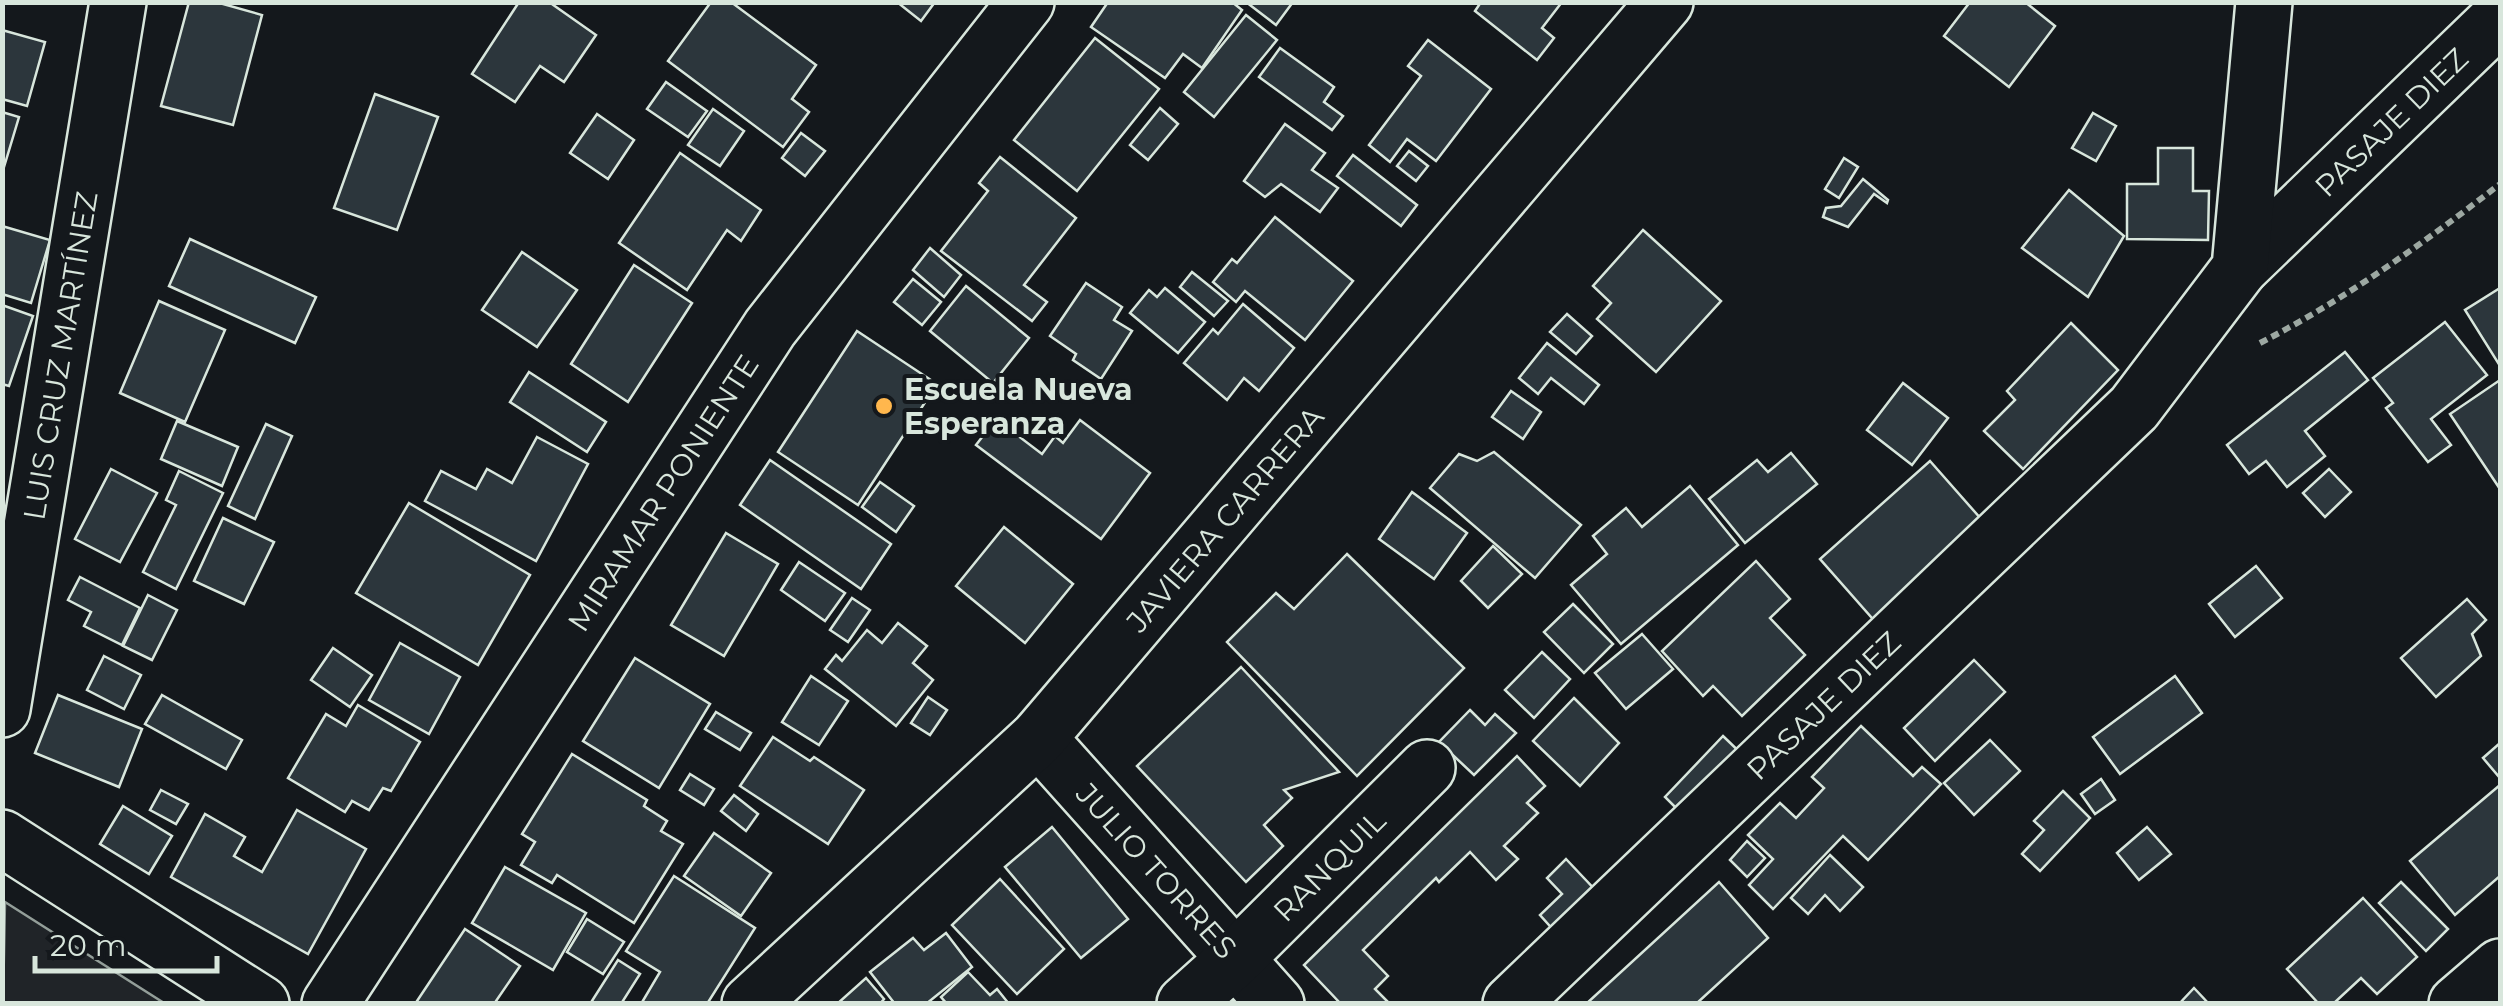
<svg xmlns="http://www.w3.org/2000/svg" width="2503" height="1006" font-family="Montserrat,sans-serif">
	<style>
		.green { fill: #202428; stroke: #939e99; stroke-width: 2.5 }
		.building { fill: #2c363c; stroke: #d8e6dc; stroke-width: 2.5 }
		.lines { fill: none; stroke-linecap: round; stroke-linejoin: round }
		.street-casing { stroke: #d8e6dc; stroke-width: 60 }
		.path { stroke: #9da8a2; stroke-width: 6; stroke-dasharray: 8 5; stroke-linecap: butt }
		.street { stroke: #14181c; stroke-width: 55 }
		.poi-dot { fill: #ffb74d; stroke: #14181c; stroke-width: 4 }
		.labels { text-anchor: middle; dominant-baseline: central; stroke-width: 8; stroke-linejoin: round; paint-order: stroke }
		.street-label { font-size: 30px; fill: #d8e6dc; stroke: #14181c }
		.poi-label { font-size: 30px; font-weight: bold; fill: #d8e6dc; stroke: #14181c; text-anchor: start }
	</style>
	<rect width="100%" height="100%" fill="#14181c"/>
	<!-- green -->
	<polygon class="green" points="5,902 164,1003 3,1003"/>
	<!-- building -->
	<g class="building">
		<polygon points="189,2 216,2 262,15 233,125 161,106"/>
		<polygon points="519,2 549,2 596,35 564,82 540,66 515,102 472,74"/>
		<polygon points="711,2 731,2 816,65 792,99 809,112 783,147 668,61"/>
		<polygon points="897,2 935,2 921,21"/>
		<polygon points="1108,2 1232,2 1242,10 1202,68 1183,54 1165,78 1091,27"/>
		<polygon points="1246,2 1293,2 1276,25"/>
		<polygon points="1481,2 1562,2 1542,28 1554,38 1537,60 1475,11"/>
		<polygon points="1970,2 2025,2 2055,26 2009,87 1944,36"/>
		<polygon points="1246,15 1277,40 1214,117 1184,92"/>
		<polygon points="2,30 45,42 27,106 2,99"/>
		<polygon points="1095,38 1159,89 1077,191 1014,140"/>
		<polygon points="1428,40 1491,89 1436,161 1407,139 1390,162 1369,145 1421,76 1408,66"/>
		<polygon points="1280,48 1334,87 1324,102 1343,116 1332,130 1259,77"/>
		<polygon points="666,82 707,111 688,137 647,109"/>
		<polygon points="375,94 438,117 397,230 334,208"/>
		<polygon points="1160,108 1178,124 1148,160 1130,145"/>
		<polygon points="713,109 744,131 720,166 688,145"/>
		<polygon points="2,112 19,117 4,167 2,166"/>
		<polygon points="2093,113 2116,126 2096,161 2072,148"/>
		<polygon points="597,114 634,140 608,179 570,153"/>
		<polygon points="1285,124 1325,153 1312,170 1338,188 1320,212 1281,184 1265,197 1244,181"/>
		<polygon points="801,133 825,151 805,176 782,158"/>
		<polygon points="2158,148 2193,148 2193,191 2209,191 2208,240 2127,239 2127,184 2158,184"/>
		<polygon points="1409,151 1428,166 1416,181 1397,166"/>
		<polygon points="680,153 761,210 741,241 727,230 687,290 619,243"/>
		<polygon points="1353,155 1417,205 1401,226 1337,176"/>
		<polygon points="1000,157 1076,218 1024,285 1047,302 1032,321 941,251 988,191 979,183"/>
		<polygon points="1844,158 1858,167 1839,198 1825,189"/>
		<polygon points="1863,179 1888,200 1887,203 1874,194 1848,227 1823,217 1826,208 1841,206"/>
		<polygon points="2069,190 2124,236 2088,297 2022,248"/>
		<polygon points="1275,217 1353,281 1305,340 1245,291 1236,302 1213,282 1232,259 1237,263"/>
		<polygon points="2,226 50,240 31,303 2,294"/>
		<polygon points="1643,230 1721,301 1656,372 1597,319 1611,303 1593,286"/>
		<polygon points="190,239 316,297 295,343 169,286"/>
		<polygon points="930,248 961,275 944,297 913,270"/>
		<polygon points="522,252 577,290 537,347 482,310"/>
		<polygon points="634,265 692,303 628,402 571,364"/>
		<polygon points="1192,272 1228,301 1214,316 1180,287"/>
		<polygon points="913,279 941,302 922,325 894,302"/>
		<polygon points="1086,283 1122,307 1114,320 1132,331 1101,379 1073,360 1076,354 1050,336"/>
		<polygon points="966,286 1029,338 993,383 930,331"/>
		<polygon points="1165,288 1205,322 1178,353 1130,313 1149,290 1157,297"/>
		<polygon points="2500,288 2500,366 2465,310"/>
		<polygon points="159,301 225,330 185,422 120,393"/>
		<polygon points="1243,304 1294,348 1259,391 1244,378 1227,400 1184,363 1213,329 1218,334"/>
		<polygon points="2,305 33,316 9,386 2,384"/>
		<polygon points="1567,314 1592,336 1576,354 1550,332"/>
		<polygon points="2445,322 2487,375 2431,419 2451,445 2428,462 2386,408 2393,403 2373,378"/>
		<polygon points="2071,323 2118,370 2023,469 1984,431 2015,400 2007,391"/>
		<polygon points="857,331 937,384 858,505 778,452"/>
		<polygon points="1547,343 1599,385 1584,404 1551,378 1538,394 1519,378"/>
		<polygon points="2345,352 2368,380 2305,431 2325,456 2287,487 2266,461 2249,474 2227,445"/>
		<polygon points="529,372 606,422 587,452 510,402"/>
		<polygon points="2500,380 2500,489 2450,414"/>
		<polygon points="1903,383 1948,418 1912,465 1867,430"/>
		<polygon points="1511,391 1541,412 1523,439 1492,417"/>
		<polygon points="996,419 1042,454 1055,436 1063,443 1080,420 1150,473 1101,539 976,445"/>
		<polygon points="177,421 238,447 222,486 161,459"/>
		<polygon points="266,424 292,436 255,519 228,506"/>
		<polygon points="537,437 588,464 536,561 425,501 441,471 476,489 487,469 512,483"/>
		<polygon points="1494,452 1581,525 1535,578 1430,488 1459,454 1477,461"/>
		<polygon points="1791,453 1817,484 1745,543 1709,499 1757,460 1768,472"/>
		<polygon points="770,460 891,544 861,589 740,505"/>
		<polygon points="1930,461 1989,528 1879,626 1820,559"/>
		<polygon points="111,469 157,493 120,562 75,539"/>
		<polygon points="2329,469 2351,492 2325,517 2303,493"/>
		<polygon points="179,471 223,493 176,589 143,572 176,505 166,500"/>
		<polygon points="880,482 914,506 896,532 862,507"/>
		<polygon points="1690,486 1738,545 1621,644 1571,585 1607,554 1593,536 1626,508 1642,527"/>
		<polygon points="1412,492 1467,533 1434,579 1379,539"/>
		<polygon points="409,503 530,575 478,665 356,593"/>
		<polygon points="223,518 274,542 244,604 194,581"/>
		<polygon points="1004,527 1073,584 1025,643 956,586"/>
		<polygon points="726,533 778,564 724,656 671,625"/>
		<polygon points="1493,546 1522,574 1488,608 1461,581"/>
		<polygon points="1347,554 1464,668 1357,776 1227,642 1276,593 1294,609"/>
		<polygon points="1756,561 1790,599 1770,618 1805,655 1742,716 1713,686 1703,696 1662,651"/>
		<polygon points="799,562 845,593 825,621 781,590"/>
		<polygon points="2256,566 2282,598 2235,637 2209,604"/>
		<polygon points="80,577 140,608 122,645 84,626 91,612 68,600"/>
		<polygon points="148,595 177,610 152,660 123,646"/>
		<polygon points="852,598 870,610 848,642 830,630"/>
		<polygon points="2467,599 2486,620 2472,634 2481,656 2436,697 2401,658"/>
		<polygon points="1573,604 1613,644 1584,673 1544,632"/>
		<polygon points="898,623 927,646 913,663 933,680 896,726 825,669 836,655 842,661 867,630 882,643"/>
		<polygon points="1642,634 1673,669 1626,709 1595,673"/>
		<polygon points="400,643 460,677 429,734 369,700"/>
		<polygon points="333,648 372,675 350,707 311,680"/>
		<polygon points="1542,652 1570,679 1534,718 1505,690"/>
		<polygon points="104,656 141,675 124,709 87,690"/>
		<polygon points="635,658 710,704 659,788 583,741"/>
		<polygon points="1974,660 2005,692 1935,761 1904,728"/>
		<polygon points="1241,667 1339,772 1284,790 1292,798 1264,825 1283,846 1246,882 1137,766"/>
		<polygon points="811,676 848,701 819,745 782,722"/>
		<polygon points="2175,676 2202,713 2120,774 2093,737"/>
		<polygon points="58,695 142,729 119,787 35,753"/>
		<polygon points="162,695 242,740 226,769 145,724"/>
		<polygon points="928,697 947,710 930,735 911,723"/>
		<polygon points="1574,698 1619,743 1580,786 1533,741"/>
		<polygon points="358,705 420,742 391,791 383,788 369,810 352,801 345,812 288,778 326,714 346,726"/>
		<polygon points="1470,710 1485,725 1495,714 1516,733 1474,775 1439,742"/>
		<polygon points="716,712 751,733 740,750 705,729"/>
		<polygon points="1861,726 1913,776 1922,767 1941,784 1868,860 1843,836 1773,909 1749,885 1773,859 1748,835 1780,803 1796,818 1824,788 1812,777"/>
		<polygon points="1723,736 1749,761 1690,822 1665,797"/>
		<polygon points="773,737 810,761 814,757 864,790 828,844 740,786"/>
		<polygon points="1990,740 2020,771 1974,815 1944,783"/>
		<polygon points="2500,743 2500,778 2483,758"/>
		<polygon points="572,754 647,800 644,806 667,821 661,831 683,844 634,923 557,875 552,883 521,865 535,842 522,834"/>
		<polygon points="1517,756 1545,786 1527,803 1538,813 1504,846 1518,859 1496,880 1470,852 1439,882 1436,878 1363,950 1388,976 1375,989 1390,1004 1341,1004 1304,965"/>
		<polygon points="690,774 714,789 704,805 680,790"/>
		<polygon points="2101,779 2115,800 2095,814 2081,794"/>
		<polygon points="2500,785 2500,876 2455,915 2410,861"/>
		<polygon points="161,790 188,804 176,824 150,810"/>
		<polygon points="2063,791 2090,818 2040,871 2022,854 2044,830 2034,821"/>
		<polygon points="734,795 758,814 746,831 721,811"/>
		<polygon points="123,806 172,836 149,874 100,844"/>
		<polygon points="297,810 366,849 308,954 171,877 205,814 245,837 234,856 262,872"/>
		<polygon points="1052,827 1128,919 1081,958 1005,867"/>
		<polygon points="2147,827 2171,854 2139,880 2117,853"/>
		<polygon points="714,833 771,873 741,916 684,876"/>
		<polygon points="1747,841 1765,858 1747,877 1730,860"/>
		<polygon points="1830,855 1863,887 1840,911 1825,895 1808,914 1791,898"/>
		<polygon points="1566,859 1599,894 1557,934 1540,915 1562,894 1547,878"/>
		<polygon points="505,867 586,913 553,970 472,923"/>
		<polygon points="674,876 755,928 707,1004 641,1004 660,972 626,951"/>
		<polygon points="1000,879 1064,949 1017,994 952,925"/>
		<polygon points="1719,882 1768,938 1696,1004 1586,1004"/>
		<polygon points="2401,882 2448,929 2426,951 2379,903"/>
		<polygon points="2363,898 2417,957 2377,994 2361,978 2333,1004 2319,1004 2287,969"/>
		<polygon points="587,919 624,942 603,974 567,952"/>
		<polygon points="465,929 520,966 494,1004 415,1004"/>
		<polygon points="946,933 972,967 926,1004 895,1004 870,972 913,938 924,950"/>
		<polygon points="618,960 640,974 621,1004 590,1004"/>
		<polygon points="968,972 990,995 997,989 1009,1004 947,1004 941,997"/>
		<polygon points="866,978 884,999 880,1004 837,1004"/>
		<polygon points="2194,988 2209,1004 2179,1004"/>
	</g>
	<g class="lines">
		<!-- street casing -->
		<g class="street-casing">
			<g id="street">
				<path id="s1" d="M2240,268L2500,17"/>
				<path id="s2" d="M2,709L118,2"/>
				<path id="s3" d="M1038,738L1276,1004"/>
				<polyline points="2,838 261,1004"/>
				<path id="s4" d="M330,1004L770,328L1026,2"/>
				<path id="s5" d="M750,1004L1038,738L1665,2"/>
				<path id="s6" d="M1185,1004L1235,959L1427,768"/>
				<path id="s7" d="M1511,1004L2134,408L2240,268L2264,2"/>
				<polyline points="2457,1004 2500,967"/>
			</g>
		</g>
		<!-- path -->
		<path class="path" d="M2260,343C2346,299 2425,242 2500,184"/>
		<!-- street -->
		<use href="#street" class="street"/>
	</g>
	<!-- markers -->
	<circle class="poi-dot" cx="884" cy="406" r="10"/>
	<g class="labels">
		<!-- street labels -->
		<g class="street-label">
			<text stroke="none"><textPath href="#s1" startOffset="210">PASAJE DIEZ</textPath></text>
			<text stroke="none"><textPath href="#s2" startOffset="358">LUIS CRUZ MARTÍNEZ</textPath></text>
			<text stroke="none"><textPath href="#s4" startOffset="610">MIRAMAR PONIENTE</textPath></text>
			<text stroke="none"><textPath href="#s5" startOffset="680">JAVIERA CARRERA</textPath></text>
			<text stroke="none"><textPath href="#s7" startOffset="432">PASAJE DIEZ</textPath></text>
			<text stroke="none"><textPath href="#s6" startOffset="200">RANQUIL</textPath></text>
			<text stroke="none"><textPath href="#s3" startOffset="178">JULIO TORRES</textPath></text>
		</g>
		<!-- poi labels -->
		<g class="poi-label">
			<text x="904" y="389">Escuela Nueva<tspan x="904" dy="34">Esperanza</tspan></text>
		</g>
	</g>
	<!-- border -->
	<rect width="2503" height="1006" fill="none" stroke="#d8e6dc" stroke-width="10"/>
	<!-- scale -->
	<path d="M35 956v15h182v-15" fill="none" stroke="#d8e6dc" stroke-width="5"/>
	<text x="50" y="956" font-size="30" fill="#d8e6dc" stroke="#14181c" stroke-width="8" paint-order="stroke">20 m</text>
</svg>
